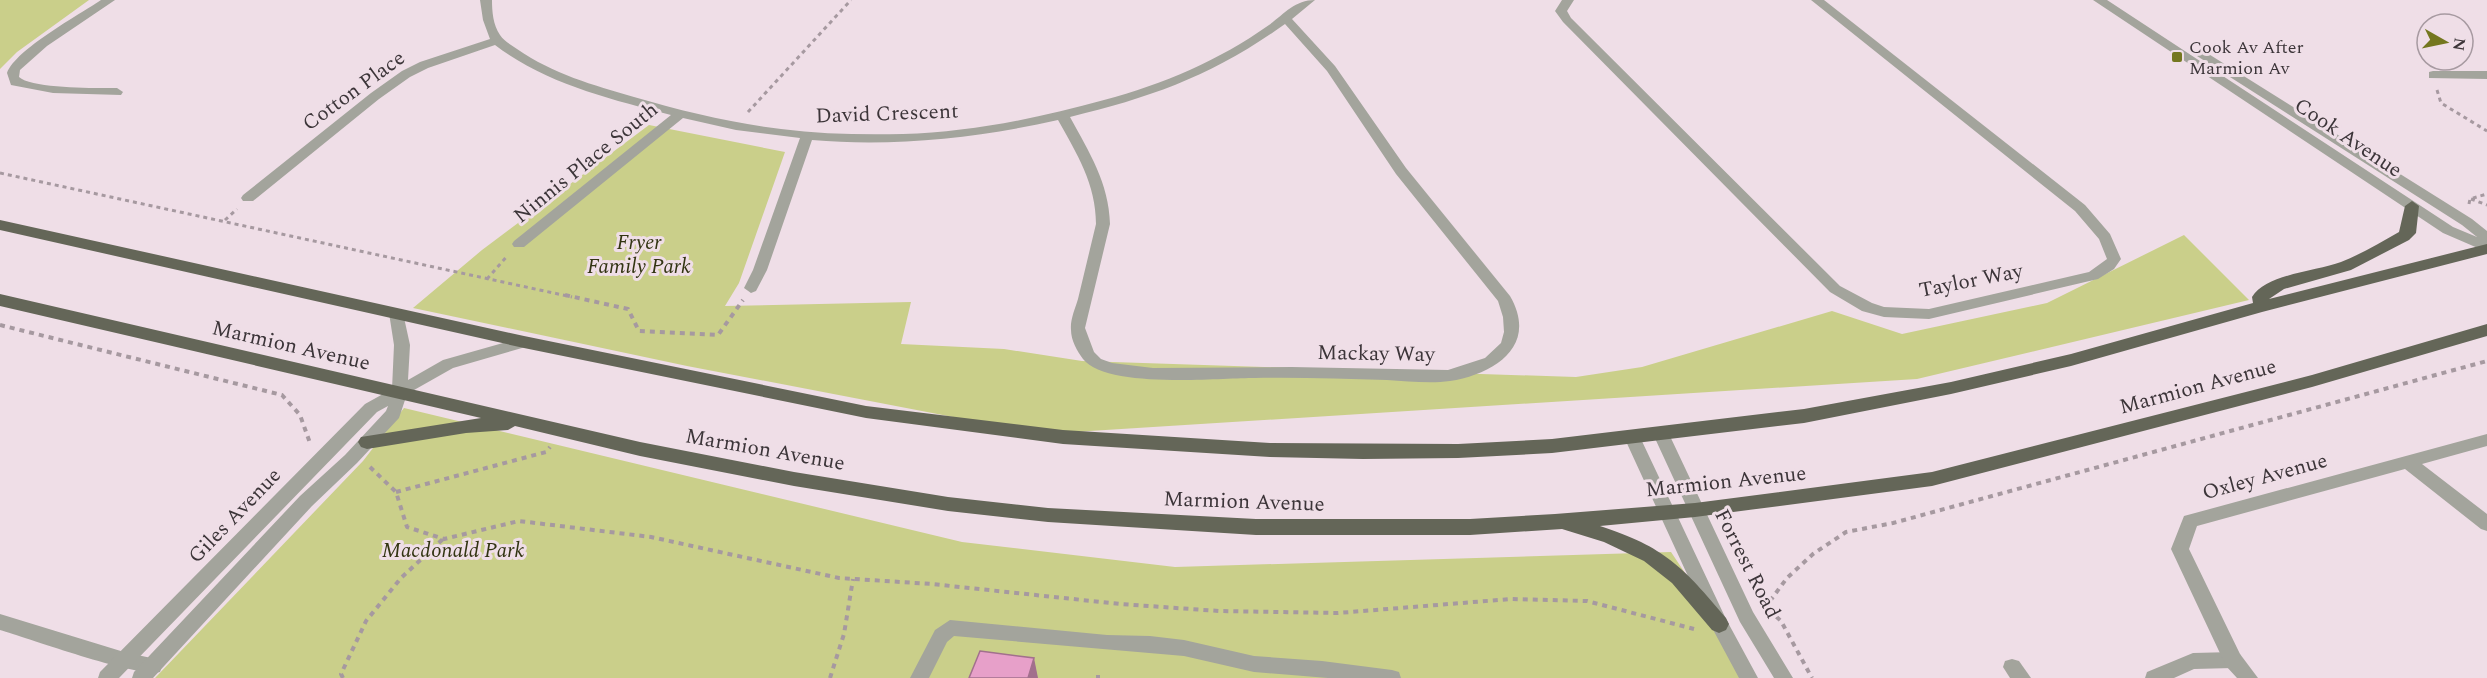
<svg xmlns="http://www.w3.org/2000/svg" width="2487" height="678" font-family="Spectral,serif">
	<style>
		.green { fill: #cacf8a }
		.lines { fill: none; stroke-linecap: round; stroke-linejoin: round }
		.path-far1 { stroke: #a699a0; stroke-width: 3; stroke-dasharray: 4 4; stroke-linecap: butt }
		.path { stroke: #a699a0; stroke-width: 4; stroke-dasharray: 5 5; stroke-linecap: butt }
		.service { fill: #a3a49c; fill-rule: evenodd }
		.minor { fill: #a3a49c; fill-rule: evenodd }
		.tertiary { fill: #a3a49c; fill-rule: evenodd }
		.trunk { fill: #646658; fill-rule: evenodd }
		.shaded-wall { fill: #a2708d }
		.building { fill: #e7a0c9; stroke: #a2708d; stroke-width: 1.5 }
		.poi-dot { fill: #74771f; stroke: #efdee7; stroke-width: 2 }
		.labels { text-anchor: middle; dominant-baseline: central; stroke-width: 6; stroke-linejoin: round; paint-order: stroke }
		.far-poi-label { font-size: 18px; fill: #3c3539; stroke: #efdee7; text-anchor: start }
		.street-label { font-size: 21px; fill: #3c3539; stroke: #efdee7 }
		.park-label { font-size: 21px; font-style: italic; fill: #323412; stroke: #efdee7 }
	</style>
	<rect width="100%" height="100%" fill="#efdee7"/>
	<!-- green -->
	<g class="green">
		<polygon points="0,0 89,0 17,52 0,69"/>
		<polygon points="649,125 785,152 739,283 725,306 911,302 901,344 1004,349 1082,361 1576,377 1642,367 1832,311 1902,334 2047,303 2184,235 2249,300 1917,379 1042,434 687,366 413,308 482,250"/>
		<polygon points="404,408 962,542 1175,567 1671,552 1719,624 1749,678 155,678 363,461"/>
	</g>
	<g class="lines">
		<!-- path-far1 -->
		<g class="path-far1">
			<polyline points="2437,90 2441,103 2487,131"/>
			<polyline points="748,112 851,0"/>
			<polyline points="0,173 572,297"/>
			<polyline points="2471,199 2487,205"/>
			<polyline points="2469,204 2470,199 2487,194"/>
			<polyline points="225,220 237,209"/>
			<polyline points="487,279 508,255"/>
		</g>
		<!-- path -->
		<g class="path">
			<polyline points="565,295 628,309 639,331 718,335 743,300"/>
			<polyline points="0,325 282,395 300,415 310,443"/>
			<polyline points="370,467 396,492 407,527 444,539 519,521 651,537 839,578 932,584 1120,604 1219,611 1338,613 1511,599 1587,601 1694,629"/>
			<polyline points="396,492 546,452 550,447"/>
			<polyline points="1764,609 1787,578 1813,554 1846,532 1893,523 2487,361"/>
			<polyline points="1769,610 1781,621 1812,678"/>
			<polyline points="1098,675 1098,678"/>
			<polyline points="343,678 341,674 366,621 401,578 443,539"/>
			<polyline points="830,678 844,634 853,579"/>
		</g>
		<!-- service -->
		<g class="service">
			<polygon points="950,620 1107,635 1150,636 1184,640 1254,656 1322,661 1392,670 1399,672 1401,678 1328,678 1254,672 1184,656 954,636 947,642 929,678 910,678 935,630"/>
			<polygon points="2233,652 2240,654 2242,660 2240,666 2233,668 2194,669 2174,678 2145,678 2147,672 2193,653"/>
			<polygon points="2012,659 2019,661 2031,678 2010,678 2003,667 2005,661"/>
		</g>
		<!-- minor -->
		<g class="minor">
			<path d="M101,0H115L47,46L20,70L19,77C32,89 97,88 117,88L123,92L121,95L53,93L11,85L7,73C16,49 79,15 101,0Z"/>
			<path d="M480,0H492C492,11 493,25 500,35C504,41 511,45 517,49C553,74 593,85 634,97C682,111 731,123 781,129C821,134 862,135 903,134C971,132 1039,118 1104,100C1164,84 1218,61 1269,25C1284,14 1295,0 1315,0L1292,19L1335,66L1406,168L1510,296C1539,346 1494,374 1450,381C1430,384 1407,381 1387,380C1343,379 1299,377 1255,378C1218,378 1106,389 1083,359C1077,351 1071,340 1071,330C1070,320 1075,309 1078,299C1084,274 1090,249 1096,224C1096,184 1077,154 1058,120C978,138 894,147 812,140L767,270L756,291L751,293L744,288L753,270L800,138L736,130L683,118L524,247H514L512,244L514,241L671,115C610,99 546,84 495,45L428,68L410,77L379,99L253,201H243L241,198L243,195L371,93L402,71L420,62L490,39L483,20ZM1285,24L1327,71L1396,174L1498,301L1503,317L1504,332L1501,343L1485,358L1448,370L1291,367L1153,368L1112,363L1101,359L1094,352L1085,328L1110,224C1109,183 1089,152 1070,117C1153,97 1214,75 1285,24Z"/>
			<polygon points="1562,0 1574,0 1567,11 1571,18 1840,286 1872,303 1884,307 1929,309 2089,272 2107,259 2099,239 2075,211 1811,0 1824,0 2085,205 2110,234 2121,259 2114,269 2098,279 1929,319 1884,317 1862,311 1830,292 1563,22 1555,11"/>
			<polygon points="2433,71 2487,71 2487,79 2429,78 2429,72"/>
			<polygon points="2487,434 2487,446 2422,464 2487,514 2487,531 2481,529 2405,469 2197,526 2189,549 2240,654 2258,678 2237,678 2226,666 2171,549 2184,516"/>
			<path d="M0,614L124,652L160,660L162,666L160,672C138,678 28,638 0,630Z"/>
		</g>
		<!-- tertiary -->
		<g class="tertiary">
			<polygon points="2093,0 2107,0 2453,227 2477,237 2462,225 2197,56 2199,53 2207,53 2472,219 2487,231 2487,252 2443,233"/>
			<polygon points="396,308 403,313 410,345 408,380 443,360 524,337 529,338 532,342 529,346 453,368 407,394 399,418 357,463 312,506 153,678 132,678 134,672 300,496 345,455 386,411 388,406 377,412 119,678 98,678 100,672 365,404 392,389 394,345 389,313"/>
			<polygon points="1661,428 1667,430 1669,434 1753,612 1793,678 1774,678 1740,622 1653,434 1655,430"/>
			<polygon points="1632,431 1638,433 1640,437 1726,619 1758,678 1739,678 1710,624 1624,437 1626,433"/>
		</g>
		<!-- trunk -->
		<g class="trunk">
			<path d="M2412,201L2419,206L2416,233L2409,240L2351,270L2284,289L2269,299L2487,244V254L2262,312L2071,366L1951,394L1804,423L1552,453L1458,458L1363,459L1270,457L1063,444L866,418L524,348L0,230V220L524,336L866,406L1063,430L1270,443L1458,444L1552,439L1804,409L1951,382L2071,354L2253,303L2252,297C2266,274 2317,271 2341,262C2361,254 2380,243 2399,232L2405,206Z"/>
			<path d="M0,294L640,442L794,472L948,497L1048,508L1256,519H1470L1555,514L1695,503L1932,472L2312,375L2487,324V336L2312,387L1932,486L1695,517L1600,526C1665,547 1683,567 1726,618L1729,624L1726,630L1719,633L1712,630L1672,583L1644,561L1604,542L1562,529L1470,535H1256L1048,522L948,511L794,486L640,456L515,426L508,430L466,433L367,449L361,447L358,442L361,437L481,418L0,306Z"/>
		</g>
	</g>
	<!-- shaded-wall -->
	<polygon class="shaded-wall" points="1034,658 1038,678 1028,678"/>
	<!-- building -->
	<polygon class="building" points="980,651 1034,658 1028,678 969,678"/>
	<!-- markers -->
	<rect class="poi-dot" x="2171" y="51" width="12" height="12" rx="3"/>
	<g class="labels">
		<!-- far-poi labels -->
		<g class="far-poi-label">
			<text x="2189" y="47">Cook Av After<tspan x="2189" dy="21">Marmion Av</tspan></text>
		</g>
		<!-- street labels -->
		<g class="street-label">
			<text transform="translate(354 91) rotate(-36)">Cotton Place</text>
			<text transform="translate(887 114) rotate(-2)">David Crescent</text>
			<text transform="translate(2348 138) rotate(34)">Cook Avenue</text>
			<text transform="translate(586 163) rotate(-39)">Ninnis Place South</text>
			<text transform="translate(1971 281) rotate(-11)">Taylor Way</text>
			<text transform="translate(291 346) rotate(13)">Marmion Avenue</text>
			<text transform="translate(1376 354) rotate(1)">Mackay Way</text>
			<text transform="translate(2198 387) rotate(-15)">Marmion Avenue</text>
			<text transform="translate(765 450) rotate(10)">Marmion Avenue</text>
			<text transform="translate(2265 477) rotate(-15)">Oxley Avenue</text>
			<text transform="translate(1726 482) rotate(-6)">Marmion Avenue</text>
			<text transform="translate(1244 502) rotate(2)">Marmion Avenue</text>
			<text transform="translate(235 516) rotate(-46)">Giles Avenue</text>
			<text transform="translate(1747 564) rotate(63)">Forrest Road</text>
		</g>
		<!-- park labels -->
		<g class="park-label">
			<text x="639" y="243">Fryer<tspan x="639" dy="24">Family Park</tspan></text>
			<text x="453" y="551">Macdonald Park</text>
		</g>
	</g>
	<!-- north arrow -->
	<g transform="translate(2445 42) rotate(99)"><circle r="28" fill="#efdee7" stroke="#a79aa1" stroke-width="1.5"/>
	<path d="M0-4.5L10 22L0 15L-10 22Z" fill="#74771f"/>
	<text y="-9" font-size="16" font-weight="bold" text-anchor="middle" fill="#3c3539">N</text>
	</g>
</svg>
